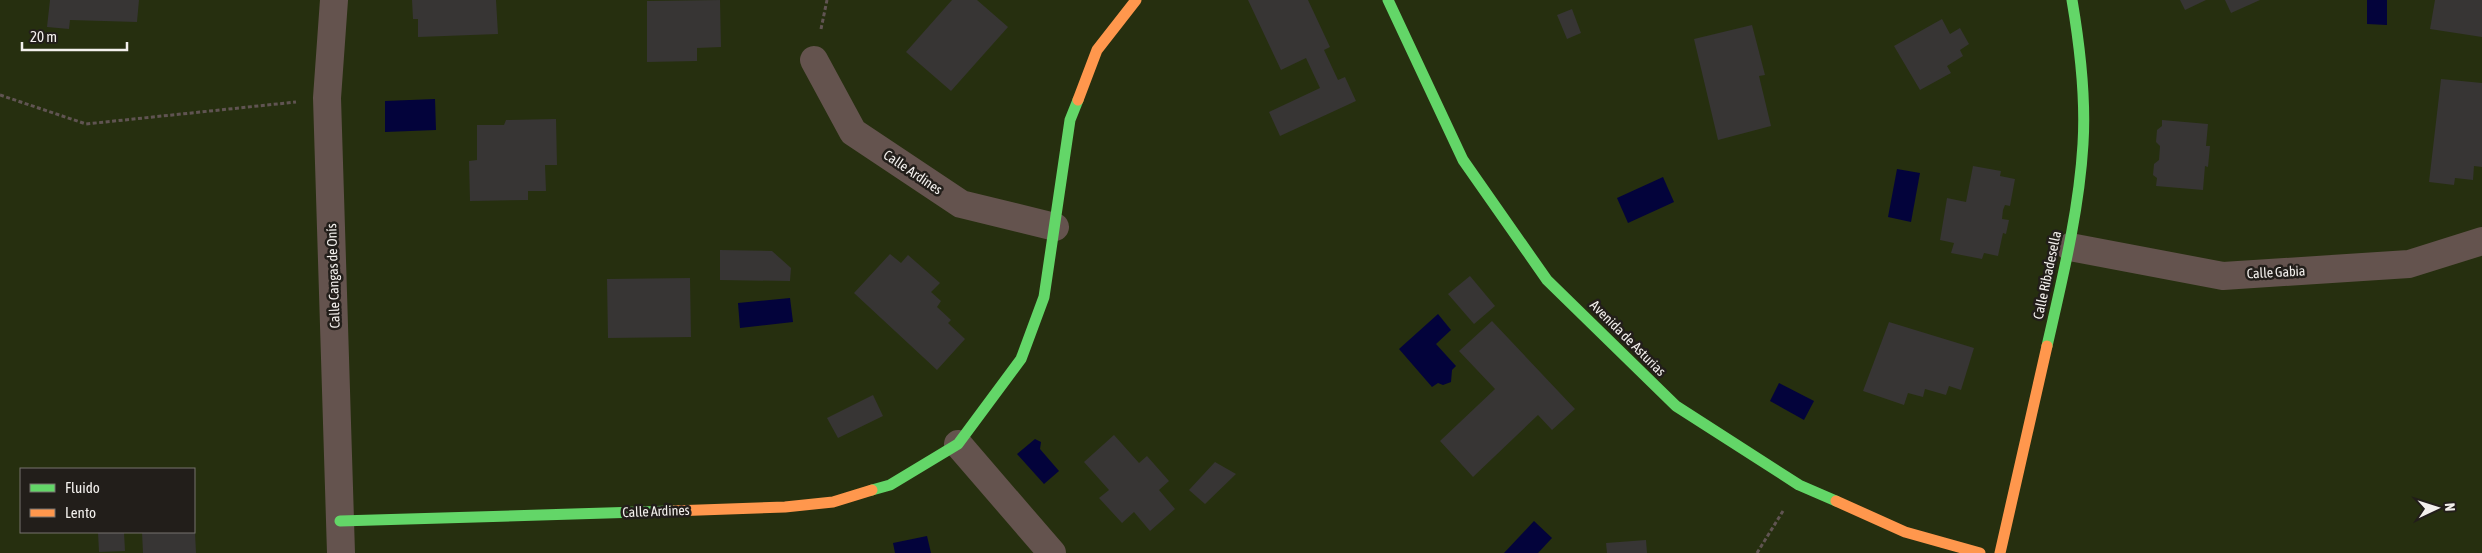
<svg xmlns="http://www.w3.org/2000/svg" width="2482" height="553" font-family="'Asap Condensed',sans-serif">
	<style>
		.green { fill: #262f0f; fill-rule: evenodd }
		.water { fill: #03033b }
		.building { fill: #373534 }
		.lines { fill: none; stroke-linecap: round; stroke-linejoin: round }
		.path { stroke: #605452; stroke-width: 3; stroke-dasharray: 4 2.5; stroke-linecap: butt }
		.street { stroke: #64534e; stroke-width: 28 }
		.fast { stroke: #63d668; stroke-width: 11 }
		.slow { stroke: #ff974d; stroke-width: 11 }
		.labels { text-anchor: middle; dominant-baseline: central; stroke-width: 5; stroke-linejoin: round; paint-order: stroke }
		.street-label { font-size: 14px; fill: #f3f0ed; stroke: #221e1a }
	</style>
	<rect width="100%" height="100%" fill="#201e1c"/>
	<!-- green -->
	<path class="green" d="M0,0H2482V553H0ZM21,469H194V532H21Z"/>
	<!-- water -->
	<g class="water">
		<polygon points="2367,0 2387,0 2387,25 2367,24"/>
		<polygon points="435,99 436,130 385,132 385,101"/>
		<polygon points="1897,169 1920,173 1911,222 1888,217"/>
		<polygon points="1663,177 1674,202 1628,223 1617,198"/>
		<polygon points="790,298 793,322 740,328 738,303"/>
		<polygon points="1438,314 1451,330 1436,344 1456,366 1452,370 1451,382 1443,385 1438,383 1432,387 1399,349"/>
		<polygon points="1779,383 1814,401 1804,420 1770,401"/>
		<polygon points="1035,439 1041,442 1040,449 1059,471 1044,484 1017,454"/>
		<polygon points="1534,521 1552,538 1538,553 1504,553"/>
		<polygon points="927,536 931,553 895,553 893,543"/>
	</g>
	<!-- building -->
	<g class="building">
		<polygon points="50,0 139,0 137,22 70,20 69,29 47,27"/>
		<polygon points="412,0 496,0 498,34 418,37 418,19 413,19"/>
		<polygon points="720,0 721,47 697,48 697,61 647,62 647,1"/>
		<polygon points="952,0 977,0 1008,27 951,91 906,52"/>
		<polygon points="1248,0 1308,0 1330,47 1324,50 1338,80 1345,77 1356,101 1280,136 1269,112 1320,88 1306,58 1281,70"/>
		<polygon points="2180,0 2206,0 2185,10"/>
		<polygon points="2225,0 2260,0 2231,13"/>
		<polygon points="2435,0 2482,0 2482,37 2430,29"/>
		<polygon points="1572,9 1581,33 1567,39 1557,15"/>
		<polygon points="1942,19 1950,34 1960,28 1969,44 1960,50 1963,56 1947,66 1951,73 1920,90 1894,46"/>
		<polygon points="1752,25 1765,75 1759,76 1771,126 1718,140 1694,39"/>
		<polygon points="2441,79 2482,83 2482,167 2474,166 2473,180 2455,178 2454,185 2429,182"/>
		<polygon points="556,119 557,165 545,165 546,191 528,191 528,200 470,201 469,161 477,160 477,125 504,125 506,120"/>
		<polygon points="2162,120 2208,124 2206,146 2210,146 2208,167 2205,166 2203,190 2156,186 2157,178 2153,175 2154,164 2159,160 2160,146 2156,142 2157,130 2162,126"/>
		<polygon points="1973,166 2001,171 2000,176 2015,179 2010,206 2005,205 2003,210 2002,219 2009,220 2006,234 2003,233 1998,256 1984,253 1982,259 1951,253 1954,243 1940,240 1947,198 1966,202"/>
		<polygon points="720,250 772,251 791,268 790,281 720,280"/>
		<polygon points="890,254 901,263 908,255 940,283 931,292 941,301 937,307 951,320 948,323 965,339 937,370 854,293"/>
		<polygon points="1470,276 1495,306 1474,324 1448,294"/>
		<polygon points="690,278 691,337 608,338 607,279"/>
		<polygon points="1492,321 1575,409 1552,430 1538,415 1473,477 1440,441 1495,389 1459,351"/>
		<polygon points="1889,322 1974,348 1961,390 1949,386 1946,395 1925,389 1923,397 1908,393 1904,405 1863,391"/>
		<polygon points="873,395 883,416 838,438 827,418"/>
		<polygon points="1114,435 1139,463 1147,456 1169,481 1159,490 1175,509 1150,531 1134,512 1122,523 1099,498 1109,490 1084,462"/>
		<polygon points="1215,462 1236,474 1205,504 1189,490"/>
		<polygon points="98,532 124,532 125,551 99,552"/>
		<polygon points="142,532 195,532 196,553 143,553"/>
		<polygon points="1646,540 1647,553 1607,553 1606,543"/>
	</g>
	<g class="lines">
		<!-- path -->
		<g class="path">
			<polyline points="821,29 827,0"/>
			<polyline points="0,95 86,124 296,102"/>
			<polyline points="1757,553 1783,511"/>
		</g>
		<!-- street -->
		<g class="street">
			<polyline points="334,0 327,98 341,553"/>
			<polyline points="814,60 853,132 961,204 1055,227"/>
			<polyline points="2070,247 2223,276 2409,264 2482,241"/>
			<polyline points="958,444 1052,553"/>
		</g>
		<!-- fast -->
		<g class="fast">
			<polyline points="1388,0 1463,160 1547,280 1676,406 1799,485 1836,501"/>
			<path d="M2047,346C2062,280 2079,212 2083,144C2086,96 2080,47 2072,0"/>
			<polyline points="872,490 890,485 958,444 1021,359 1044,297 1070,120 1078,100"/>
			<polyline points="340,521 672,511"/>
		</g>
		<!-- slow -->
		<g class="slow">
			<polyline points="1078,100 1097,50 1136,0"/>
			<polyline points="1836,501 1905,532 1980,553"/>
			<polyline points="672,511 785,507 833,502 872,490"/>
			<polyline points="2000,553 2047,346"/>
		</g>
	</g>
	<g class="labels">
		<!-- street labels -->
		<g class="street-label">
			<text transform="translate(913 172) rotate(34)">Calle Ardines</text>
			<text transform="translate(2276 272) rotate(-3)">Calle Gabia</text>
			<text transform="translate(2047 275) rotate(-78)">Calle Ribadesella</text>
			<text transform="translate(333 276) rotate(-92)">Calle Cangas de Onís</text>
			<text transform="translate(1628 338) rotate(45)">Avenida de Asturias</text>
			<text transform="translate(656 511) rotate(-2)">Calle Ardines</text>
		</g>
	</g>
	<!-- legend -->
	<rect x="20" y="468" width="175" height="65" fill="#221e1a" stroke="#76726e"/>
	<rect x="30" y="484" width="25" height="8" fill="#63d668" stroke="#76726e"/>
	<text x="65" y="493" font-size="15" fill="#f3f0ed">Fluido</text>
	<rect x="30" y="509" width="25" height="8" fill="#ff974d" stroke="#76726e"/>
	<text x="65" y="518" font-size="15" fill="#f3f0ed">Lento</text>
	<!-- north arrow -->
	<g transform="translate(2437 508) rotate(86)" stroke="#221e1a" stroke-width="4" paint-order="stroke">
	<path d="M0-4L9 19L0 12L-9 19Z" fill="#f3f0ed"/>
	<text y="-8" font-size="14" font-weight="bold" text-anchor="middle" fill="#f3f0ed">N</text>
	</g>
	<!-- scale -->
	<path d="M22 42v8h105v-8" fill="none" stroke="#f3f0ed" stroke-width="2.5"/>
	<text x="30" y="42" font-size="15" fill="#f3f0ed" stroke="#221e1a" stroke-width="4" paint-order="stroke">20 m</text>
</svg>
